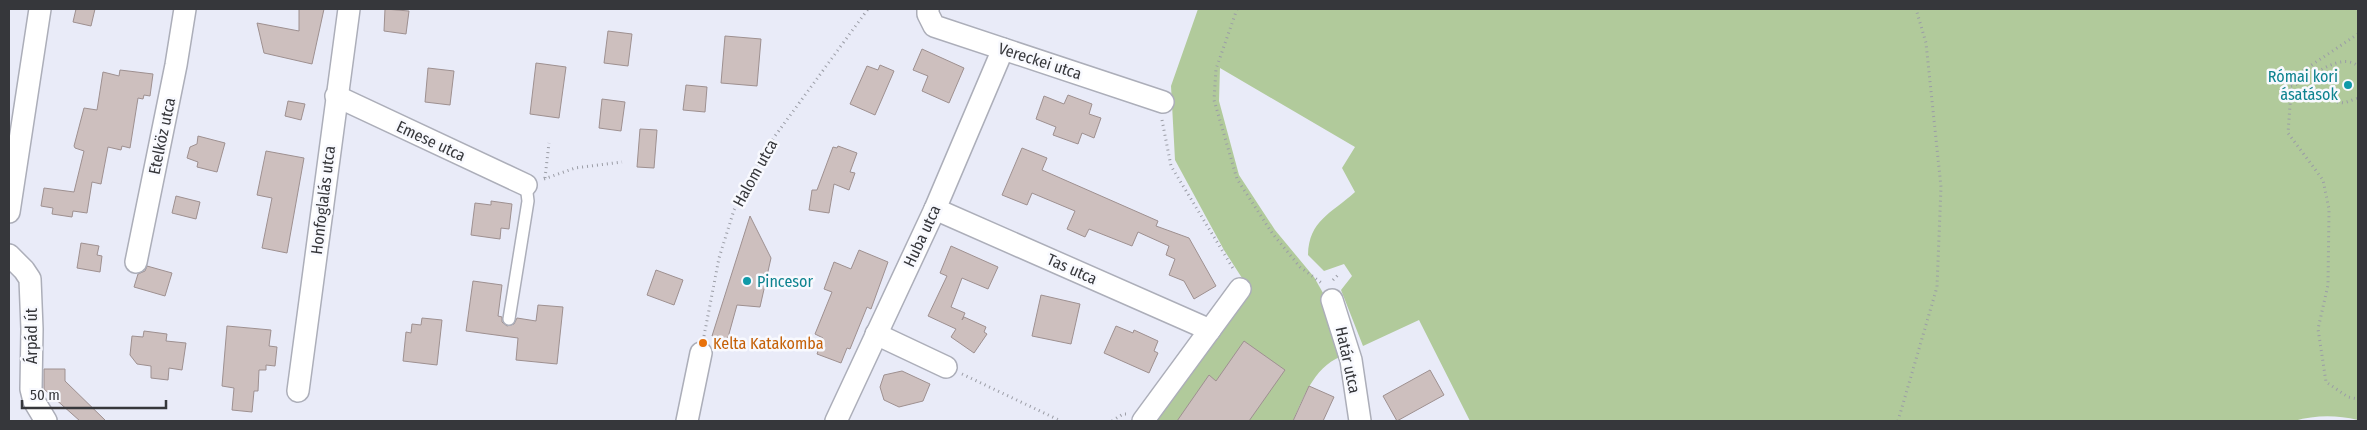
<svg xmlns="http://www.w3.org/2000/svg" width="2367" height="430" font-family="'Fira Sans Condensed',sans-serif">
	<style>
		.green { fill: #b1ca9b }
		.building { fill: #cdbfbe; stroke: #9e9090 }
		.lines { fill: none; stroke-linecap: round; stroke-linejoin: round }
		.service-casing { stroke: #acaeb9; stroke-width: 14 }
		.minor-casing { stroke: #acaeb9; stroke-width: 24 }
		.path { stroke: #9b9da6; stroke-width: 3; stroke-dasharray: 1 4; stroke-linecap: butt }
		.service { stroke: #fff; stroke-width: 11 }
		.minor { stroke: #fff; stroke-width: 21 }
		.culture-dot { fill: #0f9aa8; stroke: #f8f9fe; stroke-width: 2 }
		.food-dot { fill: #e8710a; stroke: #f8f9fe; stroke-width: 2 }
		.labels { text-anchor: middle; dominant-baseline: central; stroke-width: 5; stroke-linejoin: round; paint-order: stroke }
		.street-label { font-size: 16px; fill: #36373b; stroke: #f8f9fe }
		.culture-label { font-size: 16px; fill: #0d838f; stroke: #f8f9fe; text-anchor: end }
		.food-label { font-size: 16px; fill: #c56008; stroke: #f8f9fe; text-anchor: start }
	</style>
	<rect width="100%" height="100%" fill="#e9ebf8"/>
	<!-- green -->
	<path class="green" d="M1198,9H2358V420C2336,415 2316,415 2294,421H1470L1419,320L1363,346L1341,290L1352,276L1344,264L1324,271L1308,255C1309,220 1331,214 1355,192L1342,168L1355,147L1220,68L1219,101L1239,175L1275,230L1314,277L1332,309L1346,355C1316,363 1305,394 1293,421H1154L1251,292L1224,250L1175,160L1171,86Z"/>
	<!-- building -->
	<g class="building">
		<polygon points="76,9 95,9 91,26 73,22"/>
		<polygon points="299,9 324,9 312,64 264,53 257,23 299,31"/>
		<polygon points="385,9 409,11 406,34 384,31"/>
		<polygon points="608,31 632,34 628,66 604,63"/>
		<polygon points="725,36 761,39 757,86 721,83"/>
		<polygon points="922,49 964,68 949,103 922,91 928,76 913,70"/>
		<polygon points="536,63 566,67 559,118 530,114"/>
		<polygon points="880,65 894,71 875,115 850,104 867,66 878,70"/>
		<polygon points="428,68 454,71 450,105 425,102"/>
		<polygon points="120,70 153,74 150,96 144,95 143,99 138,98 130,148 122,146 121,150 108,147 101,184 92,182 87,213 73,211 72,217 52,214 53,208 41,206 44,188 74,192 84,151 75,148 74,146 84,108 97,110 103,72 119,76"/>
		<polygon points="686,85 707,87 705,112 683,110"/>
		<polygon points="1068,95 1092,104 1089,114 1101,118 1094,138 1082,133 1078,144 1053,135 1056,127 1036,119 1044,96 1064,104"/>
		<polygon points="602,99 625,102 621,131 599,128"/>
		<polygon points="288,101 305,104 301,120 285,116"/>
		<polygon points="640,129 657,130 654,168 637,167"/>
		<polygon points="198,136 225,143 217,172 197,167 198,162 187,158 190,147 197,144"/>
		<polygon points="838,146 857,153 850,172 855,173 849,190 834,184 829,213 809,210 812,190 817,190 833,147 837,148"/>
		<polygon points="1022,148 1047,158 1042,170 1158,221 1156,226 1189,238 1216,286 1194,299 1184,281 1169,275 1175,259 1166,255 1169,246 1138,232 1132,246 1089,229 1085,237 1067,229 1075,211 1032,193 1027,205 1002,195"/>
		<polygon points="266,151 304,158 287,253 262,248 272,198 257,195"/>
		<polygon points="176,196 200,202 196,219 172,213"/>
		<polygon points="491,201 512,204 509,229 501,228 500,239 471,235 475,203 491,205"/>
		<polygon points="750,216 771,258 760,307 737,305 727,341 712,336"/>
		<polygon points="81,243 99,246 97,255 102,256 100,272 77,268"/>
		<polygon points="951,246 998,267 988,289 962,278 951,307 965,313 962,320 964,317 986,327 984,332 987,334 974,353 951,337 956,329 928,316 947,276 940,273"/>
		<polygon points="859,250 888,262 871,309 867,307 850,349 847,348 841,363 817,354 823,338 815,334 832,292 824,289 834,262 851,269"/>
		<polygon points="147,266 172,273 165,296 134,287 138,274 145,271"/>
		<polygon points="656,270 683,280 674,305 647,295"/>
		<polygon points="473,281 502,285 498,316 502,317 502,322 507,326 514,324 517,318 536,321 538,305 563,307 557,364 516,360 518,338 466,331"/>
		<polygon points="1041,295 1080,304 1071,344 1032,336"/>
		<polygon points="422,318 442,320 437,365 403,361 406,332 411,333 412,324 421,325"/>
		<polygon points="227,326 271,330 269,346 277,347 275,366 266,365 266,370 259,370 258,391 254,391 252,412 232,410 234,388 222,386"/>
		<polygon points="1116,326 1133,333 1134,330 1158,341 1154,351 1158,353 1149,373 1104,353"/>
		<polygon points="144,331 167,334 166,341 186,343 182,370 169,368 168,380 151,378 151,366 137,364 130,355 132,336 143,337"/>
		<polygon points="1244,341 1285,370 1249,421 1177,421 1209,375 1216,381"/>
		<polygon points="44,369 65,369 65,381 106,421 80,421 44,389"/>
		<polygon points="1430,370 1444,395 1397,421 1383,396"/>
		<polygon points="902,371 930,384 923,401 899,407 884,400 880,387 884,375"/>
		<polygon points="1309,386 1334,397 1323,421 1293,421"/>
	</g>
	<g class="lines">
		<!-- service casing -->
		<g class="service-casing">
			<polyline id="service" points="509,319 528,201 526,185"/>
		</g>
		<!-- minor casing -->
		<g class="minor-casing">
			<g id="minor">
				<polyline points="928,9 928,14 934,26 1163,102"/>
				<polyline points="336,96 526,185"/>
				<polyline points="935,209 1210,330"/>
				<polyline points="9,212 40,9"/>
				<polyline points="9,255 24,270 30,279 32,329 31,389 34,401 46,421"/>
				<polyline points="136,262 176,65 185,9"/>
				<polyline points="1332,300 1351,360 1360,421"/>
				<polyline points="876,334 946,367"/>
				<polyline points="298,391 349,9"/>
				<polyline points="687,421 701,353"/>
				<polyline points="836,421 935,209 1003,49"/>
				<polyline points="1143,421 1240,289"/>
			</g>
		</g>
		<!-- path -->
		<g class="path">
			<polyline points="1237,9 1216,69 1214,100 1237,179 1272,233 1300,267 1323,284"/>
			<polyline points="2358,34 2292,78 2288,133 2323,180 2329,209 2328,285 2318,329 2326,382 2348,397 2358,399"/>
			<path d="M2291,86L2298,84C2314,75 2341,52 2358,66"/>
			<polyline points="2337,102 2344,103 2358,98"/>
			<polyline points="1162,120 1171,166 1234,270"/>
			<polyline points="545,178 549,143"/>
			<polyline points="544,179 575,168 622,162"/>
			<polyline points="1333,280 1340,273"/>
			<polyline points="704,336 719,258 734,210 749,178 775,136 868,9"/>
			<polyline points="962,374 1061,421"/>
			<polyline points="1112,421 1123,414 1126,414"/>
			<polyline points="1898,421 1937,287 1941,187 1926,43 1916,9"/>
		</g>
		<!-- service -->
		<use href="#service" class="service"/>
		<!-- minor -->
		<use href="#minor" class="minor"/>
	</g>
	<!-- markers -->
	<g class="culture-dot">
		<circle cx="2348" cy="85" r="5"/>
		<circle cx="747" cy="281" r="5"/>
	</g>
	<circle class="food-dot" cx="703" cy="343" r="5"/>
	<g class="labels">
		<!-- street labels -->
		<g class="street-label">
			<text transform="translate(1040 61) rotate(18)">Vereckei utca</text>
			<text transform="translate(162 136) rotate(-78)">Etelköz utca</text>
			<text transform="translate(431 141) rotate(25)">Emese utca</text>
			<text transform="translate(755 173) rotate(-61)">Halom utca</text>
			<text transform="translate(323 200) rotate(-83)">Honfoglalás utca</text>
			<text transform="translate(922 236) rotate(-65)">Huba utca</text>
			<text transform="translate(1072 269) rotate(24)">Tas utca</text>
			<text transform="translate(31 336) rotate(-90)">Árpád út</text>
			<text transform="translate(1348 360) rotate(78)">Határ utca</text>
		</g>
		<!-- culture labels -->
		<g class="culture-label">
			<text x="2338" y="76">Római kori<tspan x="2338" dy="18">ásatások</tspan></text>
			<text x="757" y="281" text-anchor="start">Pincesor</text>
		</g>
		<!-- food labels -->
		<g class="food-label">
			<text x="713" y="343">Kelta Katakomba</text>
		</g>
	</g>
	<!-- border -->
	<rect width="2367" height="430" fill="none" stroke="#36373b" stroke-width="20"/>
	<!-- scale -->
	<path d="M22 400v8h144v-8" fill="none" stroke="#36373b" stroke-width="2.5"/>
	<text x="30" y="400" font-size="15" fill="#36373b" stroke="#f8f9fe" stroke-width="4" paint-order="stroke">50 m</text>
</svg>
